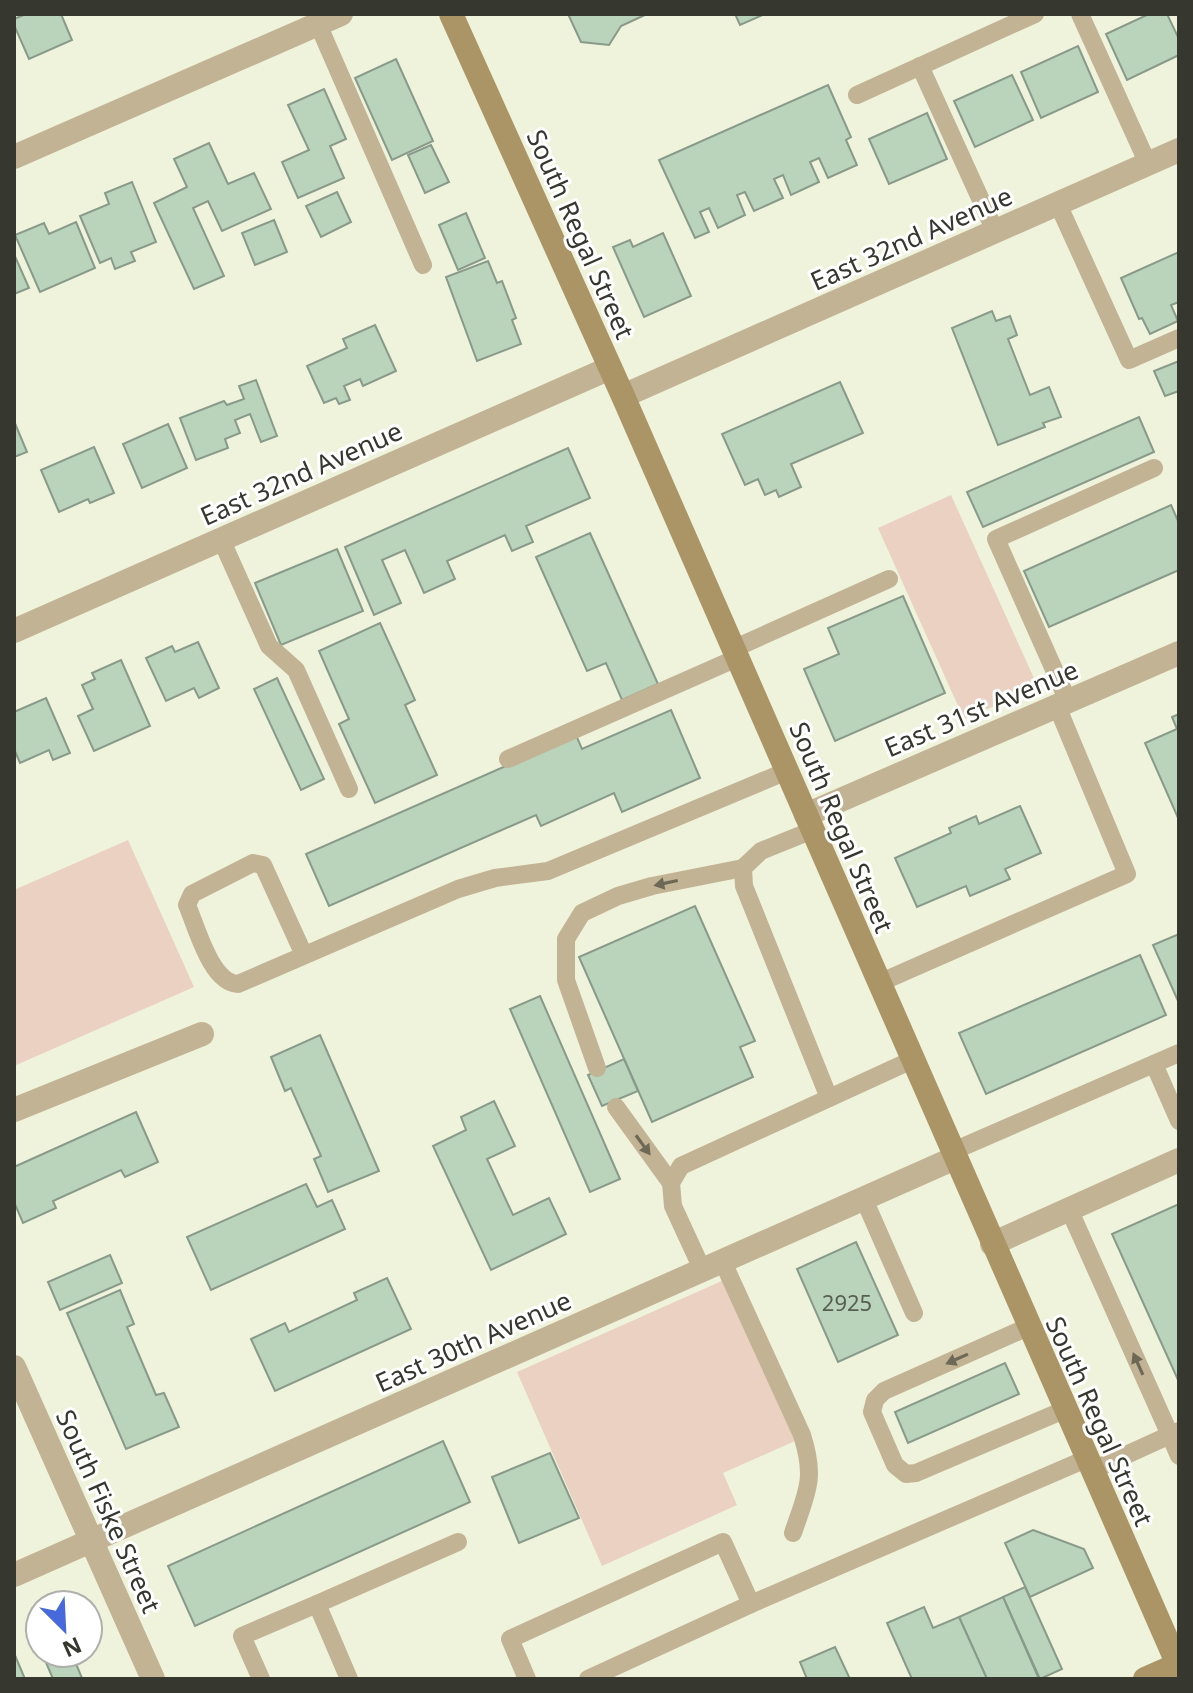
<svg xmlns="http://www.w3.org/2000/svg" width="1193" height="1693" font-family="'Noto Sans',sans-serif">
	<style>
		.green { fill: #ead1c2 }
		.building { fill: #bad3bb; stroke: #889a89; stroke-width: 2 }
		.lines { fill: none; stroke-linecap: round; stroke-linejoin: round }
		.service { stroke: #c2b394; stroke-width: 18 }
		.minor { stroke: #c2b394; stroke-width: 24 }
		.secondary { stroke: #ab9566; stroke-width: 24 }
		.oneway { fill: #6e6957 }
		.labels { text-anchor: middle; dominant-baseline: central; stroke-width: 6; stroke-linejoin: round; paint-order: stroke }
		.number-label { font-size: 22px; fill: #575f52 }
		.street-label { font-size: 26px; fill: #36382f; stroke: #fff }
	</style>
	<rect width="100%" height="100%" fill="#eff3dc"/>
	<!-- green -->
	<g class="green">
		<polygon points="951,495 1038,687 964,719 878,528"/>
		<polygon points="128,840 194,987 14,1066 14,890"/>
		<polygon points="724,1280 795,1441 723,1473 737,1505 602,1566 517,1372"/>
	</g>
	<!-- building -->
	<g class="building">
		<polygon points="26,14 61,14 72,40 29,59 14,25 14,19"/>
		<polygon points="568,14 647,14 621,26 609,45 581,42"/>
		<polygon points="735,14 765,14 740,25"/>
		<polygon points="1149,14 1167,14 1179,39 1179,55 1127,80 1106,34"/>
		<polygon points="1078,46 1098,92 1041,118 1021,72"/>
		<polygon points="396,59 433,141 392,160 355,78"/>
		<polygon points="1012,75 1033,120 975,147 954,101"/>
		<polygon points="828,85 851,137 846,140 857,165 828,178 819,158 810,162 819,182 791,195 783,175 774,179 783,198 754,211 745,192 737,195 745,215 718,228 709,208 700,212 709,232 695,238 659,160"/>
		<polygon points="324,89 346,139 330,146 344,178 298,198 282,162 309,150 288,105"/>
		<polygon points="927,113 947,159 889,184 869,139"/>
		<polygon points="209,143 228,184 254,173 271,209 222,231 208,201 193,208 224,276 194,289 154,203 187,187 174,159"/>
		<polygon points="431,145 449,182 425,193 408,155"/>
		<polygon points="132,182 156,242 131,252 135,261 115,269 111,258 100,263 80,216 109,204 105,193"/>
		<polygon points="337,192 351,222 321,237 306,206"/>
		<polygon points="466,213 485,258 458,270 439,225"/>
		<polygon points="274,220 287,252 255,265 242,233"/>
		<polygon points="76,222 95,268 40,292 15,235 44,223 49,234"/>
		<polygon points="663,233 691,296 644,317 613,247 630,240 633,247"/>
		<polygon points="1179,252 1179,302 1171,305 1178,321 1150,334 1142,318 1139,319 1121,278"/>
		<polygon points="14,254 29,288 14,294"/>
		<polygon points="488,261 497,283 502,281 516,318 512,320 521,344 477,361 446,277"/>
		<polygon points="992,311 996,321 1010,316 1017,335 1008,339 1030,395 1049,387 1061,417 1043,423 1045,427 998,445 952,328"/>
		<polygon points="375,325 396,371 363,386 360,379 344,386 350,400 339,404 336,398 324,403 307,366 347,348 343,339"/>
		<polygon points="1179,361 1179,391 1165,396 1154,371"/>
		<polygon points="256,380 277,436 261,442 250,414 235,420 240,433 225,439 228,448 196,460 180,418 224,401 227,405 244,399 239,386"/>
		<polygon points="840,382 863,433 791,464 801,487 779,497 776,490 765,495 758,479 745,485 722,434"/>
		<polygon points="1139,417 1154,452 983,527 967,492"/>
		<polygon points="14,421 27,452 14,457"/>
		<polygon points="168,424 187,468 142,488 123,444"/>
		<polygon points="94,447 114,493 90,503 88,499 59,512 41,470"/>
		<polygon points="568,448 590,498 526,526 533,542 512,551 505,535 447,561 455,579 424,593 405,550 382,560 401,603 374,615 345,547"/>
		<polygon points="1171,505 1179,523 1179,570 1049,627 1024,571"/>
		<polygon points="590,533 658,684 622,700 606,663 587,671 536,557"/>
		<polygon points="337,549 363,611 281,645 255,583"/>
		<polygon points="903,596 945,693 835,741 804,669 839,654 828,628"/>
		<polygon points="380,623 415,700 405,705 437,775 375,803 339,724 349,719 319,651"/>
		<polygon points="198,642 219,688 199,698 194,688 166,701 146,658 172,646 175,652"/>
		<polygon points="121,660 150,726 94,751 78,716 93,709 82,685 95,679 92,673"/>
		<polygon points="277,678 324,779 301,790 254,689"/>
		<polygon points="46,698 70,753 53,760 49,750 20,763 14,749 14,712"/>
		<polygon points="671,710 700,778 622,812 614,793 541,826 536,815 329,906 306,854 576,735 582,749"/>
		<polygon points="1179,714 1179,820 1145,743 1177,729 1172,717"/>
		<polygon points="1020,806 1041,853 1005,869 1010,879 970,896 966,886 917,907 895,858 951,833 949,828 976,816 979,824"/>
		<polygon points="695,906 755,1041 740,1047 753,1077 652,1122 579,957"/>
		<polygon points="1179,934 1179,1003 1153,945"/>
		<polygon points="1140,955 1166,1015 986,1094 959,1033"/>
		<polygon points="540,996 620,1179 590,1192 510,1009"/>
		<polygon points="320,1035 379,1171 328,1192 314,1159 321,1156 291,1088 285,1091 271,1057"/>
		<polygon points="624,1059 638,1091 602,1106 588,1075"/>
		<polygon points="494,1101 515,1146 487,1159 513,1215 549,1198 566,1234 491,1270 433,1146 466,1130 461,1117"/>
		<polygon points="136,1112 158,1162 125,1177 121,1170 53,1201 56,1208 23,1223 14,1202 14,1167"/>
		<polygon points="306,1184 317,1207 332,1200 345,1229 211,1290 187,1237"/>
		<polygon points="1179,1204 1179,1382 1112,1234"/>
		<polygon points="856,1242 898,1335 838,1362 797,1269"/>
		<polygon points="110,1255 122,1283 60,1310 48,1282"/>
		<polygon points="387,1278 411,1329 275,1391 251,1339 285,1323 289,1332 357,1300 354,1293"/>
		<polygon points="120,1290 134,1324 127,1327 156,1395 164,1393 179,1427 126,1449 67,1313"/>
		<polygon points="1005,1363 1019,1394 908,1443 895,1412"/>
		<polygon points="443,1441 470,1502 195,1626 168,1566"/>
		<polygon points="550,1453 579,1518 519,1543 492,1477"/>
		<polygon points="1033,1530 1084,1549 1093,1568 1030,1597 1005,1543"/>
		<polygon points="1025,1587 1062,1669 1040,1679 1003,1597"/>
		<polygon points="1003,1597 1039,1679 987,1679 959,1617"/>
		<polygon points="924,1607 933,1628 959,1617 987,1679 912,1679 887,1623"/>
		<polygon points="88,1643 92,1652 74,1659 82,1678 53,1679 42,1653 88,1653"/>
		<polygon points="835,1647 850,1679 807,1679 800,1662"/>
		<polygon points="14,1653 25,1679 14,1679"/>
	</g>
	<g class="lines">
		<!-- service -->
		<g class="service">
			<polyline points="1080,14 1148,164"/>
			<polyline points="318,24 423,265"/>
			<polyline points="920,66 995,231"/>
			<polyline points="857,95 1035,14"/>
			<polyline points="1058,204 1129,360 1179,338"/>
			<polyline points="221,539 269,646 296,670 349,789"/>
			<polyline points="733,649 889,579"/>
			<polyline points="1068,701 996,539 1154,468"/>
			<polyline points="508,759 737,658"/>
			<polyline points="813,830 761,851 743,868 744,886 829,1098"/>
			<path d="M304,955L263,865L253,863L192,894L187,905C197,928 211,983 238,984L458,889L495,878L548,871L787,771"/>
			<polyline points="879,983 1127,874 1057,706"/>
			<polyline points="1154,1064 1179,1121"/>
			<polyline points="597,1068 566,980 566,939 582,913 618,896 652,886 743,868"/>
			<polyline points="616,1107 671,1183"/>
			<polyline points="951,1152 1179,1053"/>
			<polyline points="864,1199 914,1313"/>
			<polyline points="1069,1209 1170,1435 1091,1471"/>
			<path d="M722,1260L802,1435C816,1479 807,1491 793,1533"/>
			<polyline points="702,1269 673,1206 671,1183 681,1166 912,1060"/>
			<polyline points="1028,1327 884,1391 875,1400 872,1412 895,1465 906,1474 916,1473 1064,1410"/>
			<polyline points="1179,1431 1170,1435 1179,1456"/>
			<polyline points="261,1679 242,1636 317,1604"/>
			<polyline points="349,1679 317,1604 458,1542"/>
			<polyline points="527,1679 510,1639 723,1542 751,1604"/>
			<polyline points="588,1679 751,1604 1086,1459"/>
		</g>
		<!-- minor -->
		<g class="minor">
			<polyline points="14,157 341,14"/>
			<polyline points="623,396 1179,150"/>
			<polyline points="14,631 610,368"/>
			<polyline points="806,815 1179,653"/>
			<polyline points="14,1110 202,1034"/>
			<polyline points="992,1244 1179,1160"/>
			<polyline points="14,1367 153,1679"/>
			<polyline points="14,1575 955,1158"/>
		</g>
		<!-- secondary -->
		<g class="secondary">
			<polyline points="451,14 623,396 1178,1665"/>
			<polyline points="1145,1679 1179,1664"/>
		</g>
	</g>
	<!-- one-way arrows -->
	<defs><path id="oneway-solid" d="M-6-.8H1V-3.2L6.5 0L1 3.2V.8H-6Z" transform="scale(2)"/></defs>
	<g class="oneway">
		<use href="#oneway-solid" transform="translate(666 883) rotate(168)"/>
		<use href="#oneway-solid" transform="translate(643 1145) rotate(54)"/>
		<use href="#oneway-solid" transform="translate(957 1359) rotate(156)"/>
		<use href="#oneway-solid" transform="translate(1138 1364) rotate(-114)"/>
	</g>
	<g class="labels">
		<!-- number labels -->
		<g class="number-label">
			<text x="847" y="1302">2925</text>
		</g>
		<!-- street labels -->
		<g class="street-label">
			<text transform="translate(581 234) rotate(66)">South Regal Street</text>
			<text transform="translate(911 238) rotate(-24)">East 32nd Avenue</text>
			<text transform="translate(301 473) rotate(-24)">East 32nd Avenue</text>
			<text transform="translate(981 708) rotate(-23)">East 31st Avenue</text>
			<text transform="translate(842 827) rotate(67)">South Regal Street</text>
			<text transform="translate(473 1341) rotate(-24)">East 30th Avenue</text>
			<text transform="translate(1100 1421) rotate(66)">South Regal Street</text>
			<text transform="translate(109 1511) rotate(66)">South Fiske Street</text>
		</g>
	</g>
	<!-- border -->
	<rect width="1193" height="1693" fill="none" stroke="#36382f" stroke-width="32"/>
	<!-- north arrow -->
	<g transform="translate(64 1629) rotate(156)"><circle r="38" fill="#ffffff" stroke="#afafac" stroke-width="2"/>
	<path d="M0-6L14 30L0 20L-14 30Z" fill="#4869dc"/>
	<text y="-12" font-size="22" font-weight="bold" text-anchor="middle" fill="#36382f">N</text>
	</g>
</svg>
